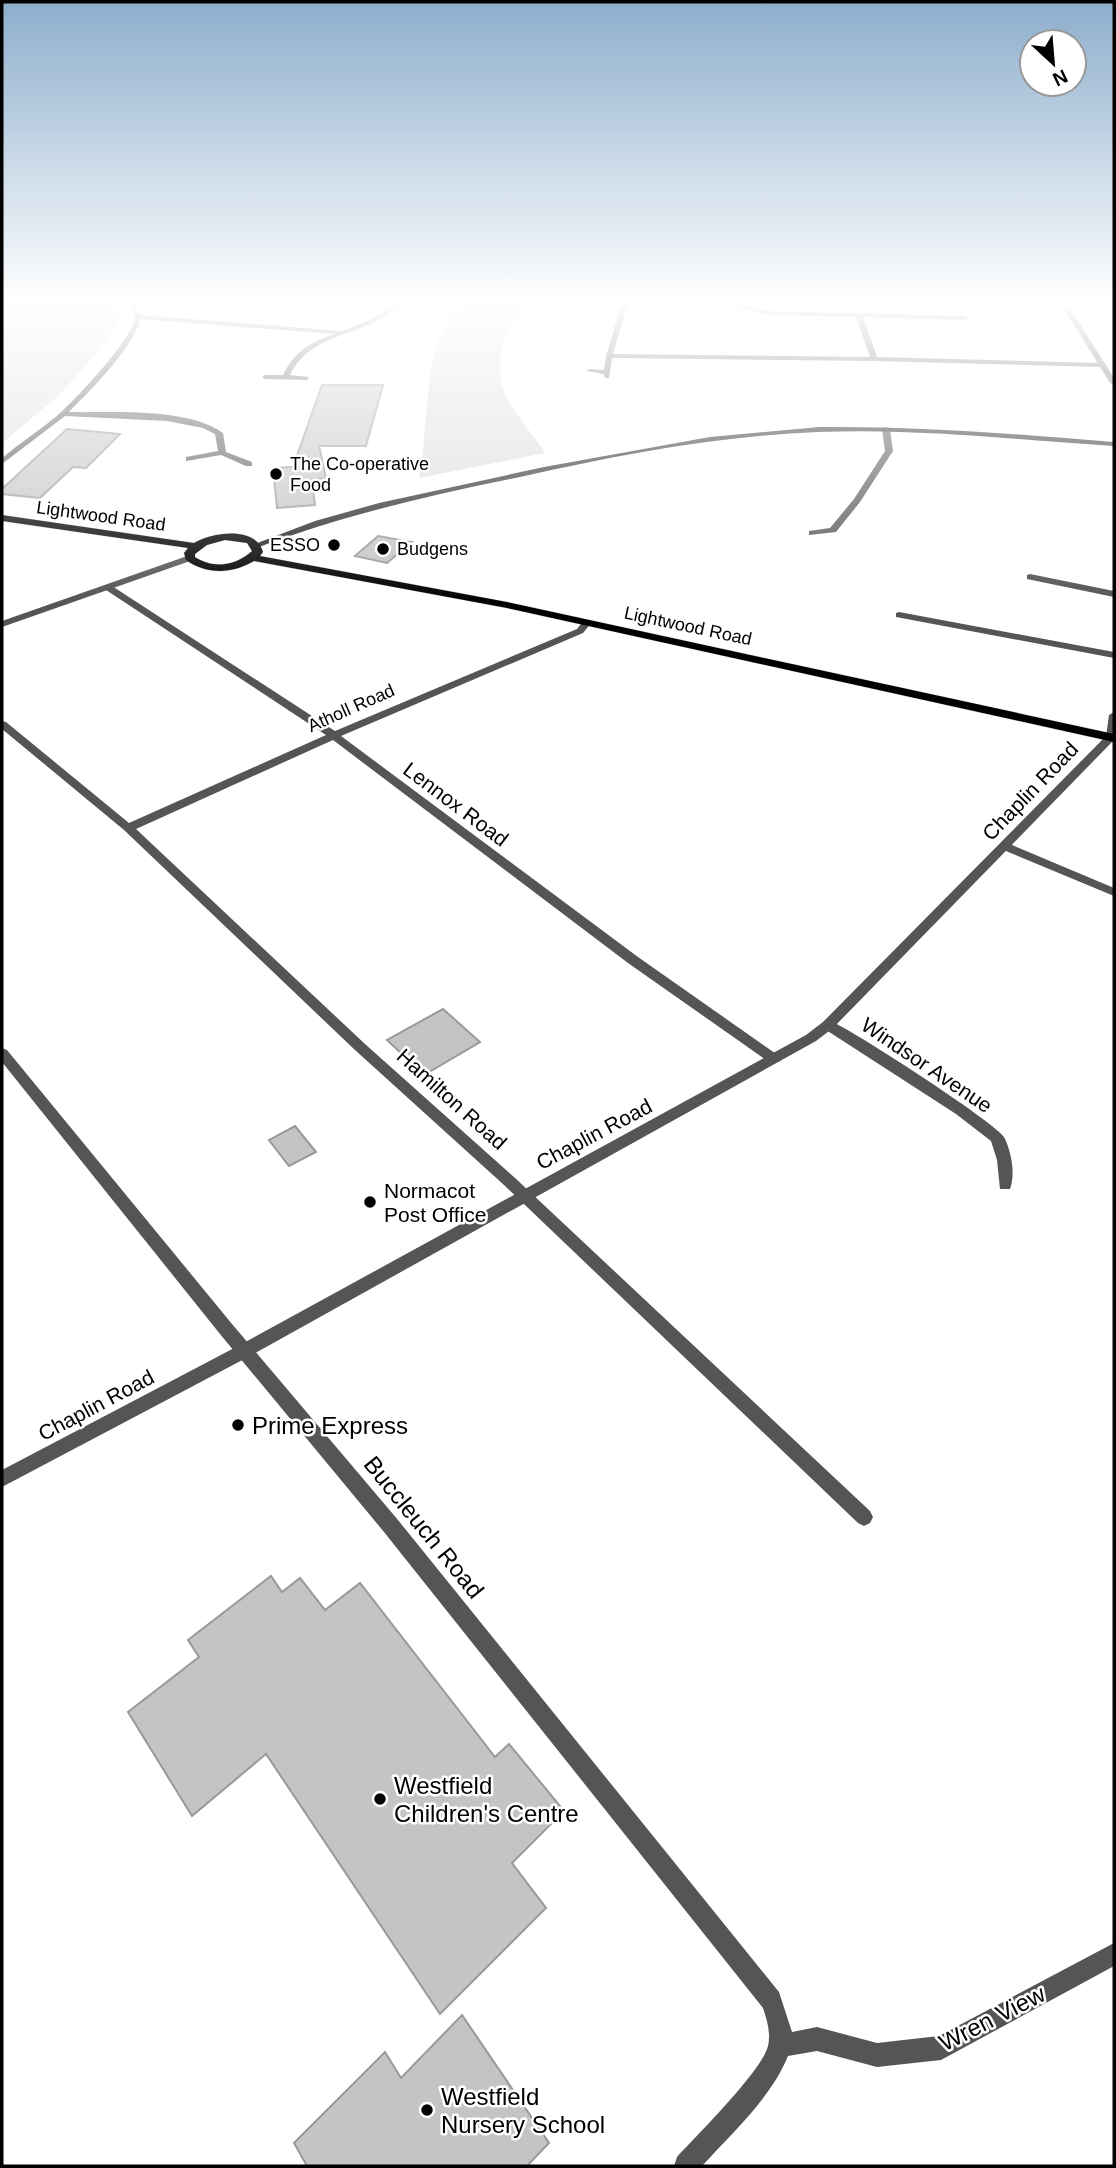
<svg xmlns="http://www.w3.org/2000/svg" width="1116" height="2168" font-family="Arial,sans-serif">
	<style>
		.green { fill: #dcdcdc }
		.building { fill: #c4c4c4; stroke: #999; stroke-width: 2 }
		.lines { fill: none; stroke-linecap: round; stroke-linejoin: round }
		.primary-casing { stroke: #dbdbdb; stroke-width: 1 }
		.minor { fill: #555; fill-rule: evenodd }
		.tertiary { fill: #555; fill-rule: evenodd }
		.secondary { fill: #222; fill-rule: evenodd }
		.primary { fill: #000; fill-rule: evenodd }
		.poi-dot { fill: #000; stroke: #fff; stroke-width: 2.5 }
		.labels { text-anchor: middle; dominant-baseline: central; stroke-width: 5; stroke-linejoin: round; paint-order: stroke }
		.far-poi-label { font-size: 18px; fill: #000; stroke: #fff; text-anchor: start }
		.far-street-label { font-size: 18px; fill: #000; stroke: #fff }
		.street-label { font-size: 21px; fill: #000; stroke: #fff }
		.poi-label { font-size: 21px; fill: #000; stroke: #fff; text-anchor: start }
		.near-poi-label { font-size: 24px; fill: #000; stroke: #fff; text-anchor: start }
		.near-street-label { font-size: 24px; fill: #000; stroke: #fff }
	</style>
	<rect width="100%" height="100%" fill="#fff"/>
	<!-- green -->
	<g class="green">
		<polygon points="2,299 106,299 118,305 125,313 98,352 56,398 2,443"/>
		<path d="M463,299H539C509,318 490,358 505,394C514,414 533,434 545,453L419,478C428,435 424,369 442,332C448,320 456,310 463,299Z"/>
	</g>
	<!-- building -->
	<g class="building">
		<polygon points="322,385 383,385 366,446 319,446 326,478 312,480 315,505 277,508 273,468 293,467"/>
		<polygon points="67,429 120,434 86,468 73,467 40,498 2,494 2,489"/>
		<polygon points="378,536 412,542 387,563 355,556"/>
		<polygon points="443,1009 480,1042 424,1075 387,1040"/>
		<polygon points="295,1126 316,1152 289,1166 269,1140"/>
		<polygon points="271,1576 282,1592 300,1578 325,1610 360,1583 495,1757 509,1744 564,1811 512,1863 546,1908 440,2014 266,1754 192,1816 128,1712 199,1657 188,1640"/>
		<polygon points="462,2015 549,2143 527,2166 307,2166 294,2143 385,2052 401,2078"/>
	</g>
	<g class="lines">
		<!-- primary casing -->
		<g class="primary-casing">
			<path id="primary" d="M2,515L194,543C213,532 256,526 263,552L260,556L507,602L1114,734V742L507,608L254,561C232,574 207,575 186,560L184,553L188,548L2,521ZM225,540L247,543L252,551C236,566 213,569 195,557V554L207,545Z"/>
		</g>
		<!-- minor -->
		<g class="minor">
			<path d="M123,299L132,301L141,315L342,331C363,323 382,317 397,299H403C371,340 314,327 290,375L309,377L307,380L265,379L262,377L265,375H283C295,351 309,343 334,334L140,319C134,347 90,391 69,412C112,413 187,407 223,433L226,452L252,462V466H246L221,455L186,461V457L218,451L215,434L203,428L167,421L65,416L2,464V458C20,443 40,430 58,415C75,400 134,338 135,317C135,309 128,304 123,299Z"/>
			<polygon points="702,299 714,299 769,311 965,316 968,318 965,320 863,317 877,357 1102,363 1105,365 1102,367 874,361 612,358 609,378 605,378 604,374 586,371 589,369 604,370 606,356 621,306 624,304 627,306 613,354 870,357 856,317 769,315"/>
			<polygon points="886,427 890,429 893,451 860,502 836,532 809,535 809,531 830,528 854,499 885,451 882,429"/>
			<polygon points="1030,574 1114,591 1114,597 1027,579 1027,575"/>
			<polygon points="106,586 112,586 335,731 577,629 584,620 590,620 592,622 583,633 341,736 638,957 779,1056 781,1059 779,1062 769,1062 628,963 333,740 136,829 365,1044 514,1177 870,1511 873,1517 870,1523 864,1526 858,1523 504,1185 355,1050 124,830 2,729 2,721 6,722 129,823 326,735 106,590"/>
			<polygon points="899,612 1114,652 1114,658 896,617 896,613"/>
			<polygon points="1114,712 1114,739 1111,740 1106,737 1109,715"/>
			<polygon points="1005,842 1114,888 1114,896 1001,849 999,846"/>
			<path d="M828,1020C847,1026 996,1123 1004,1137C1011,1150 1016,1175 1010,1189H1000L997,1160L991,1141L956,1114L823,1028L821,1025Z"/>
			<path d="M2,1048L7,1050L232,1324L398,1520L779,1992L792,2032L817,2027L877,2043L939,2036L1114,1943V1966L941,2060L877,2067L817,2051L788,2056C771,2098 732,2133 702,2166H674L677,2157C697,2135 762,2071 768,2046C771,2033 767,2020 763,2008L384,1532L220,1334L2,1062Z"/>
		</g>
		<!-- tertiary -->
		<g class="tertiary">
			<polygon points="1058,299 1064,299 1114,378 1114,385 1110,383"/>
			<polygon points="190,555 194,558 193,560 2,627 2,621"/>
			<polygon points="1107,735 1114,735 1114,740 833,1028 816,1041 250,1356 2,1487 2,1470 238,1346 806,1035 823,1022"/>
		</g>
		<!-- secondary -->
		<path class="secondary" d="M819,427C918,426 1016,434 1114,442V446C1016,440 917,428 818,432C717,436 618,455 520,477C431,495 344,515 259,547L252,545L315,521L379,503L544,467L710,437Z"/>
		<!-- primary -->
		<use href="#primary" class="primary"/>
	</g>
	<!-- sky -->
	<linearGradient id="sky" x2="0" y2="1"><stop stop-color="#8cadcc"/><stop offset="0.5" stop-color="#fff"/><stop offset="1" stop-color="#fff" stop-opacity="0"/></linearGradient>
	<rect width="1116" height="603" fill="url(#sky)"/>
	<!-- markers -->
	<g class="poi-dot">
		<circle cx="276" cy="474" r="7"/>
		<circle cx="334" cy="545" r="7"/>
		<circle cx="383" cy="549" r="7"/>
		<circle cx="370" cy="1202" r="7"/>
		<circle cx="238" cy="1425" r="7"/>
		<circle cx="380" cy="1799" r="7"/>
		<circle cx="427" cy="2110" r="7"/>
	</g>
	<g class="labels">
		<!-- far-poi labels -->
		<g class="far-poi-label">
			<text x="290" y="464">The Co-operative<tspan x="290" dy="21">Food</tspan></text>
			<text x="320" y="545" text-anchor="end">ESSO</text>
			<text x="397" y="549">Budgens</text>
		</g>
		<!-- far-street labels -->
		<g class="far-street-label">
			<text transform="translate(101 516) rotate(8)">Lightwood Road</text>
			<text transform="translate(688 626) rotate(12)">Lightwood Road</text>
			<text transform="translate(351 708) rotate(-24)">Atholl Road</text>
		</g>
		<!-- street labels -->
		<g class="street-label">
			<text transform="translate(1030 791) rotate(-46)">Chaplin Road</text>
			<text transform="translate(456 804) rotate(37)">Lennox Road</text>
			<text transform="translate(927 1065) rotate(34)">Windsor Avenue</text>
			<text transform="translate(452 1099) rotate(42)">Hamilton Road</text>
			<text transform="translate(594 1134) rotate(-28)">Chaplin Road</text>
			<text transform="translate(96 1405) rotate(-28)">Chaplin Road</text>
		</g>
		<!-- poi labels -->
		<g class="poi-label">
			<text x="384" y="1190">Normacot<tspan x="384" dy="24">Post Office</tspan></text>
		</g>
		<!-- near-poi labels -->
		<g class="near-poi-label">
			<text x="252" y="1425">Prime Express</text>
			<text x="394" y="1785">Westfield<tspan x="394" dy="28">Children's Centre</tspan></text>
			<text x="441" y="2096">Westfield<tspan x="441" dy="28">Nursery School</tspan></text>
		</g>
		<!-- near-street labels -->
		<g class="near-street-label">
			<text transform="translate(424 1527) rotate(51)">Buccleuch Road</text>
			<text transform="translate(992 2018) rotate(-27)">Wren View</text>
		</g>
	</g>
	<!-- border -->
	<rect width="1116" height="2168" fill="none" stroke="#000000" stroke-width="7"/>
	<!-- north arrow -->
	<g transform="translate(1053 63) rotate(154)"><circle r="33" fill="#ffffff" stroke="#999999" stroke-width="2"/>
	<path d="M0-5L12 26L0 18L-12 26Z" fill="#000000"/>
	<text y="-10" font-size="19" font-weight="bold" text-anchor="middle" fill="#000000">N</text>
	</g>
</svg>
